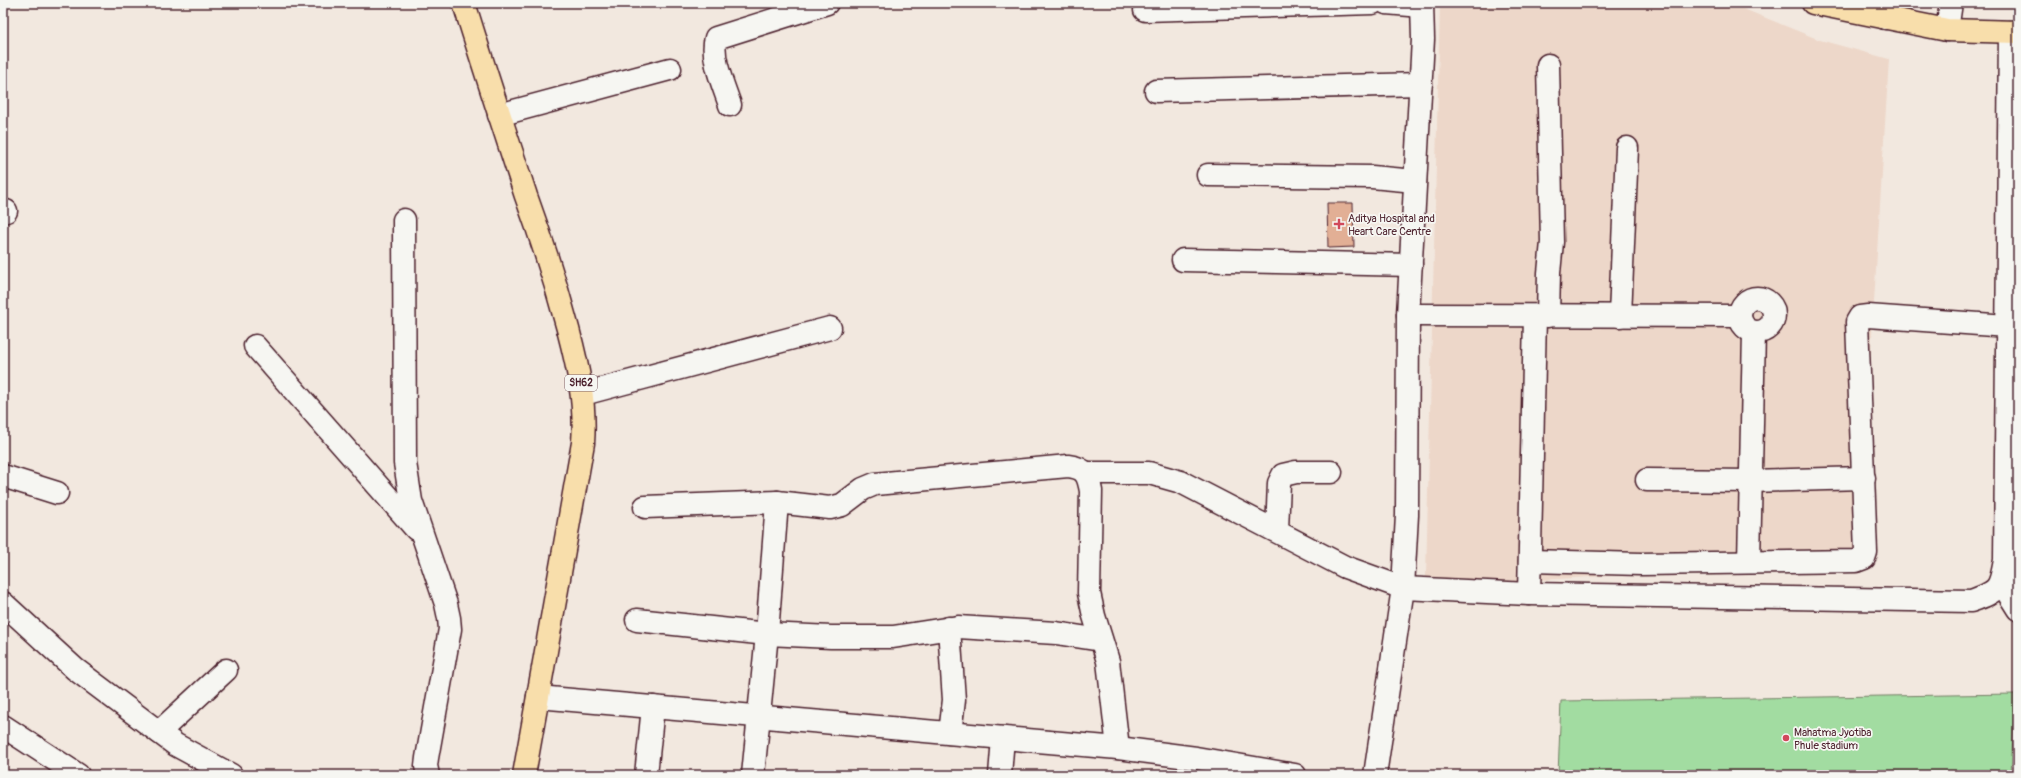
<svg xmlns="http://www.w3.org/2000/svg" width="2021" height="778" font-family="Pangolin,sans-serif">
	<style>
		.built { fill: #edd7c9 }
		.green { fill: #a2dca1; stroke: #767e66 }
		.building { fill: #e2af95; stroke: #4a1f2b }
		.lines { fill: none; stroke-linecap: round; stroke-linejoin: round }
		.minor-casing { stroke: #4a1f2b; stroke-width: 25 }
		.major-casing { stroke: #4a1f2b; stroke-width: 25 }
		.minor { stroke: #f6f6f2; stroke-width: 22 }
		.major { stroke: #f8deab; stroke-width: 22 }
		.poi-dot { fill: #d1495b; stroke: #f6f6f2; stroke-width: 1.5 }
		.labels { text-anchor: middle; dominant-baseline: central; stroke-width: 3.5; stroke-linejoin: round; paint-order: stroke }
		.shield { fill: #f6f6f2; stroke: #7e6067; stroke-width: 1 }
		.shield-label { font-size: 10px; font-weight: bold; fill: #4a1f2b }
		.poi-label { font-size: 11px; fill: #4a1f2b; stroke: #f6f6f2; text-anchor: start }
	</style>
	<rect width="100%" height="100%" fill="#f2e8df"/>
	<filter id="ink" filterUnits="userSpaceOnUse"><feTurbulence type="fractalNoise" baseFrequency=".025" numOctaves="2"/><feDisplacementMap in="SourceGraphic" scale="8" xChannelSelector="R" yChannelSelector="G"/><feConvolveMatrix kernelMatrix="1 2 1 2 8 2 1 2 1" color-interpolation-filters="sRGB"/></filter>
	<g filter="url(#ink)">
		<!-- built -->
		<polygon class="built" points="1440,3 1729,3 1820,40 1889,59 1858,561 1421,587 1426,576"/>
		<!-- green -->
		<polygon class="green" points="2015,694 2011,775 1558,775 1561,701"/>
		<!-- building -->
		<polygon class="building" points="1327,203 1353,203 1354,247 1328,248"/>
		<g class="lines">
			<!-- minor casing -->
			<g class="minor-casing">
				<g id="minor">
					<polyline points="1386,3 1422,6"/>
					<polyline points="1145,10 1373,3"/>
					<polyline points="1885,18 1889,3"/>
					<polyline points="1947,30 1951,3"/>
					<polyline points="1156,91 1421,84"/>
					<path d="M730,105C724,87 710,56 716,38L827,3"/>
					<polyline points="499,115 670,69"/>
					<polyline points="1208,175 1372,177 1415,181"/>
					<polyline points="3,212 6,211"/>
					<polyline points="404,220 405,463 411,501 446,604 449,618 450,629 427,758 426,766 428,775"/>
					<polyline points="1183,260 1411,265"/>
					<circle cx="1757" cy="315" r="17"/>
					<polyline points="1408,315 1740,316"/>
					<polyline points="1548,316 1549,273 1552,242 1548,65"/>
					<polyline points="1620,316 1627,148"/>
					<polyline points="255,346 416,529"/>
					<polyline points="583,394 830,328"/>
					<path d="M1085,473H1149L1181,482L1345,567L1403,588L1529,594L1971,601C1999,591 2000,589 2005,560L2010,32"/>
					<polyline points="3,476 57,493"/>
					<polyline points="1647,480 1751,481 1864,478"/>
					<path d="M645,507L777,502L830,508L842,505L863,489L875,484L1068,466C1086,468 1088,475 1091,491L1089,593L1094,616L1108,661L1118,748"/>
					<polyline points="1277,530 1279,483 1283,475 1296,472 1331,472"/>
					<polyline points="1530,561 1641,564 1856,561 1864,558 1866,552 1857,322 1860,317 1868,316 2007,326"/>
					<polyline points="1749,562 1754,332"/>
					<polyline points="2001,582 2018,609"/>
					<polyline points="1529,594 1535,316"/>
					<polyline points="3,603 75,669 176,745 231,775"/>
					<polyline points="637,620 767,634 831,637 893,637 958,627 1056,633 1101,640"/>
					<polyline points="949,628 954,700 950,733"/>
					<polyline points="538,697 1118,748 1196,758 1295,775"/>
					<polyline points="3,726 78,775"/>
					<polyline points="159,732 226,670"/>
					<polyline points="646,775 653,707"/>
					<polyline points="753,775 767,634 777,502"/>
					<polyline points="1000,775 1003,738"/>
					<polyline points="1375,775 1403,588 1407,515 1408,315 1423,39 1422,3"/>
				</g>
			</g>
			<!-- major casing -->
			<g class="major-casing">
				<g id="major">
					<path d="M464,3C484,68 505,132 526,196C542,240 556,284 568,329C578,367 586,403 583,443L524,775"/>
					<polyline points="1813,3 1947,30 2018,32"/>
				</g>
			</g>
			<!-- minor -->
			<use href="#minor" class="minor"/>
			<!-- major -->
			<use href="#major" class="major"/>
		</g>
	</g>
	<!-- markers -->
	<g class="poi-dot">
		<path d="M1337 218h4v4h4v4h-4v4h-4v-4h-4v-4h4z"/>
		<circle cx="1786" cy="738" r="4"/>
	</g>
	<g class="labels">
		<!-- shield labels -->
		<rect class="shield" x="565" y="375" width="32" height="16" rx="3"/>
		<g class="shield-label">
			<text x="581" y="383">SH62</text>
		</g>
		<!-- poi labels -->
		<g class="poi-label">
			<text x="1348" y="218">Aditya Hospital and<tspan x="1348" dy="13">Heart Care Centre</tspan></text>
			<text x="1794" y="732">Mahatma Jyotiba<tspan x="1794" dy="13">Phule stadium</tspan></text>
		</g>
	</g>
	<!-- margin -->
	<rect width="2021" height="778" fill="none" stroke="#f6f6f2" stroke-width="16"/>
	<rect x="8" y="8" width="2005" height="762" fill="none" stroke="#4a1f2b" stroke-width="1.5" filter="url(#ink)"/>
</svg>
